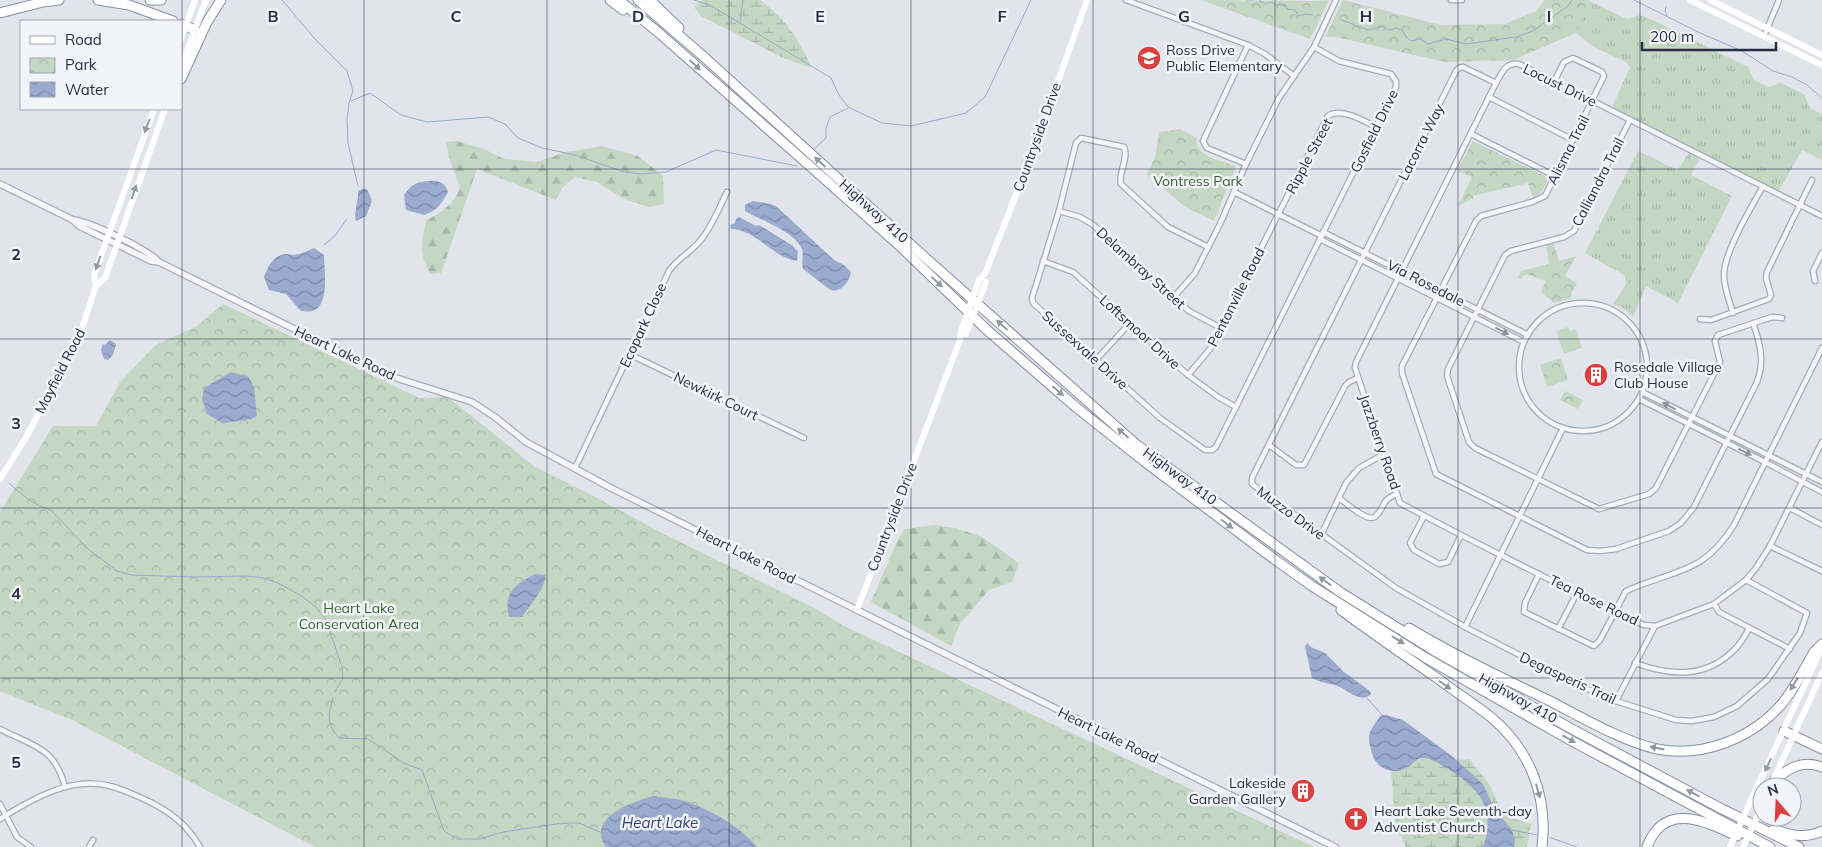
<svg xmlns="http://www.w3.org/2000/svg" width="1822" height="847" font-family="Mulish,sans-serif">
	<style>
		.grass { fill: url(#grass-tufts) }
		.forest { fill: url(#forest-firs) }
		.wetland { fill: url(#wetland-marsh) }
		.park { fill: url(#park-crowns) }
		.pitch { fill: #c4d7c3 }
		.water { fill: url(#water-waves) }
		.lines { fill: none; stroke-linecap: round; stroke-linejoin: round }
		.stream { stroke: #9aabcf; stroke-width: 1 }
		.minor-casing { stroke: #a6aab7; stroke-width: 7 }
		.tertiary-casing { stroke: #a6aab7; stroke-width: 8 }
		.motorway-casing { stroke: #888fa4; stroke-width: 11 }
		.minor { stroke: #f6f6fa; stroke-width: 4.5 }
		.tertiary { stroke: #f6f6fa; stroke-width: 5.5 }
		.secondary { stroke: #fff; stroke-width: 6 }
		.motorway { stroke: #fff; stroke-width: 9 }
		.secondary-bridge { stroke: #fff; stroke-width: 6 }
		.oneway { fill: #9496a2 }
		.oneway2 { fill: #8f92a0 }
		.grid { fill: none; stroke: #282e46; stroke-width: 1; stroke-opacity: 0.55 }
		.labels { text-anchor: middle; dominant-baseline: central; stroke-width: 5; stroke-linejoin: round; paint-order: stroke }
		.poi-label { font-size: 14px; fill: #282e46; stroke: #f2f4f9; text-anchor: start }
		.street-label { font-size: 14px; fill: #282e46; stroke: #f2f4f9 }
		.park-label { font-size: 14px; fill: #366334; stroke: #f2f4f9 }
		.water-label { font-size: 15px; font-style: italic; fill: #2e457e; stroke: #f2f4f9 }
		.grid-label { font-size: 16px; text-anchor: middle; font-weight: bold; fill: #282e46; stroke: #f2f4f9; stroke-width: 5; stroke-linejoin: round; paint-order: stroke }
	</style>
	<defs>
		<pattern id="grass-tufts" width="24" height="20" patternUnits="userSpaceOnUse" patternTransform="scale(1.25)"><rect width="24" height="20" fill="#c4d7c3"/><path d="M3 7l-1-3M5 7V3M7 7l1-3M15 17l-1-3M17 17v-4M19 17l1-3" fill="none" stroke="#a8b9a9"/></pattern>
		<pattern id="forest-firs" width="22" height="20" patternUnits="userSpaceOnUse" patternTransform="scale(1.25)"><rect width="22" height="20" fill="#c4d7c3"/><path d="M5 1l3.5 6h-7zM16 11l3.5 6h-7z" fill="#a8b9a9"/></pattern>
		<pattern id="wetland-marsh" width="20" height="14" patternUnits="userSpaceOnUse" patternTransform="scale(1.25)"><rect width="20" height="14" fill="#c4d7c3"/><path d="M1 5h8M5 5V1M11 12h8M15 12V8" fill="none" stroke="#a8b9a9"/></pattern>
		<pattern id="park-crowns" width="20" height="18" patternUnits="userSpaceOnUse" patternTransform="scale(1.25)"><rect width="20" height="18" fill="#c4d7c3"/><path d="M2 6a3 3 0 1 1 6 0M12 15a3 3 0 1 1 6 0" fill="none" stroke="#a8b9a9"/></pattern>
		<pattern id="water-waves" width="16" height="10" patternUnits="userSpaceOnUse" patternTransform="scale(1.25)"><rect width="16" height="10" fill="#9aabcf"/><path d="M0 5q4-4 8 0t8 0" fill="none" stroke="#7e8caa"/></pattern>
	</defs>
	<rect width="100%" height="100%" fill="#e2e4ec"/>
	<!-- grass -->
	<g class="grass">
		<polygon points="1589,1 1627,19 1640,15 1655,21 1748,67 1754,80 1769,87 1781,83 1804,94 1810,108 1822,114 1822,160 1802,150 1779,191 1615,109 1613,105 1630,67 1626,62 1594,47 1576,33"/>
		<polygon points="1638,151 1678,170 1689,152 1700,158 1691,175 1732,196 1678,303 1646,286 1633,317 1624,309 1613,304 1627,282 1624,275 1585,253"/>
	</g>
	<!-- forest -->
	<g class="forest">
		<path d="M457,141L484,149L504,159L537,162L566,152L602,146L638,156L663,176L664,204L649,207L624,199L597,182L575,177L562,188L556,200L477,169L441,273L430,274C418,253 422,243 426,220C440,214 455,203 460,188L449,157L446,142Z"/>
		<polygon points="934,525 956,528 982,537 1019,563 1012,582 989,590 960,624 951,646 871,602 898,539 905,529"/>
	</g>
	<!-- wetland -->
	<g class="wetland">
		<path d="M702,0H760C784,17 801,41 811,68L781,57L701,16L694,7Z"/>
		<polygon points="1422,758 1436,762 1470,759 1491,787 1503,815 1531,824 1527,847 1406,847 1396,826 1391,772 1408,767 1416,760"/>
	</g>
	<!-- park -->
	<g class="park">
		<polygon points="1201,0 1314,1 1329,0 1310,39"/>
		<polygon points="1343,0 1441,25 1505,24 1536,11 1545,0 1590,0 1576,33 1513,60 1445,62 1336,37 1325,37"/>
		<path d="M1180,129L1197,138C1192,156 1224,161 1236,166L1214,221L1185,207L1147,174L1155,157L1159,132Z"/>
		<path d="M1473,141L1547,177C1548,185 1541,195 1533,198L1528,183L1473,196V198L1458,206L1472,177L1457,171Z"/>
		<polygon points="1553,242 1559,261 1576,256 1565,276 1577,283 1571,294 1571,298 1554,303 1541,292 1546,281 1527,274 1523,276 1521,279 1518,278 1521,271 1549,264 1546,245"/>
		<polygon points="223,304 419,398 448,397 535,467 584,491 662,533 816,609 844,626 1314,847 315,847 74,721 0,691 0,512 53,426 96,426 120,382 156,345 197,326"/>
		<polygon points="1561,358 1568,380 1547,387 1540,365"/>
		<polygon points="1565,391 1583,400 1578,409 1560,400"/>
	</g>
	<!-- pitch -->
	<polygon class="pitch" points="1568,327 1570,331 1576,329 1582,348 1564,354 1556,331"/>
	<!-- water -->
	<g class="water">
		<path d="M428,181C437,180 446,182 448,192C442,203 437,211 424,215L406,210L404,195C411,185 416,182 428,181Z"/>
		<path d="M362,189H367L372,201L366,216L356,221C353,212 359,201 358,191Z"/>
		<path d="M753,201L771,204L777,207L834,260L844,265L851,272C850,282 839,295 829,289L803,269C801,262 804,255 802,249C794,231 760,220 745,211V205Z"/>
		<path d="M739,217L756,226L759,225L793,246L798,252L797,261C773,258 756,229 731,229L730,225L735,223L736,219Z"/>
		<path d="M314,248L324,255C324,269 330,305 313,311C310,312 305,311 301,311L286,294L269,290L264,277C268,267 273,255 286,254C288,254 291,255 294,255C301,254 308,251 314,248Z"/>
		<polygon points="110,340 116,344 113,355 108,360 104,359 101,350 103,344 105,345"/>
		<polygon points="231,372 249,377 254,388 257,416 251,419 223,423 207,414 202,399 204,388"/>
		<path d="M535,574L545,575C547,586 529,607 522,617H509C503,593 515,584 535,574Z"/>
		<path d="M1307,643L1311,647L1325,653L1344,672L1370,691L1371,694C1361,705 1346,688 1335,685C1326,683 1320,682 1312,678L1305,647Z"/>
		<path d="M1381,715H1386L1403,720L1452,756L1483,784L1494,808L1512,830L1515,839L1514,847H1482C1490,834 1489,814 1482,800C1475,785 1439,760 1424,758C1416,757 1414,764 1408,767C1393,776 1376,769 1372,753C1366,733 1369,732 1381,715Z"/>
		<path d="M654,796C664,798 675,798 685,801C709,809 741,827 757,847H606C604,844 601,839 601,836C598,813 637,800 654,796Z"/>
	</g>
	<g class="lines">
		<!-- stream -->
		<g class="stream">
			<polyline points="282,0 315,39 347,71 353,91 349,103 347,120 348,143 358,186"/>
			<polyline points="694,0 710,5 831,78 839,95 848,107 882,123 911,126 966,113 985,97 1031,0"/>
			<polyline points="1247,0 1253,0"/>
			<polyline points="1259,0 1265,4 1271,2 1277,5 1286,5 1287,9 1295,10 1299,16 1305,14 1313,15"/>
			<polyline points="1634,0 1698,32 1742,51 1773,71 1792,77 1807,85 1822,98"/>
			<polyline points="1666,7 1665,11 1667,16"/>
			<polyline points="1342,20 1368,30 1383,26 1389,30 1397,28 1402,30 1406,37 1411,41 1420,39 1428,44 1446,39 1466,44 1516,37 1533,31 1568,6 1572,0"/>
			<polyline points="740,21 743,0"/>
			<polyline points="351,101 370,93 401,115 427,122 488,117 505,124 518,138 542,148 575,155 624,172 642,174 666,172 716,150 797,166"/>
			<polyline points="813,150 826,138 826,128 830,117 848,108"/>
			<polyline points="324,245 334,237 346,220"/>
			<path d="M9,483C21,494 35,506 51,510L88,549L117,571L131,575L193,577L247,576L264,578L280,584L300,595L316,607L326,620L341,664"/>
			<polyline points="335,692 343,678 342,666"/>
			<path d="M333,698C328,716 326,723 339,738L368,739L404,763L422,770L444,831L457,839H480L503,832L556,824L572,823H579L602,833"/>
			<polyline points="1367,698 1382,715"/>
			<polyline points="1512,830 1537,835"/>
			<polyline points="1551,838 1577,847"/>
		</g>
		<!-- minor casing -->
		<g class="minor-casing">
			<g id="minor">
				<polyline points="1126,0 1248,45 1265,54 1294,76"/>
				<polyline points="1451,0 1462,0"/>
				<polyline points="1764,36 1779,0"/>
				<path d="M1554,82L1564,62L1573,58L1602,72L1604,76L1545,196L1532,202L1481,216L1476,221L1402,366V373L1436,474L1587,550L1600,551L1616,549L1669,531L1681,523L1694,507L1757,382C1765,361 1760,343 1753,323"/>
				<polyline points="1496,83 1463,67 1459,68 1456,71 1252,478 1252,484 1396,588 1465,627 1578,685 1616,701 1676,720 1692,721 1714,717 1737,706 1768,679 1800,633 1807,613 1746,580"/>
				<polyline points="1489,97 1573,140"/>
				<polyline points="1630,120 1574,231 1564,237 1511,251 1505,255 1448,369 1447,376 1469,442 1475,448 1599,509 1649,494 1656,488 1720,362 1715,341 1718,335 1772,317 1782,318"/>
				<polyline points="1471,134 1555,176"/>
				<polyline points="1246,164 1207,148 1203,141 1248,45"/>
				<polyline points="1234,192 1322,236"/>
				<polyline points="1059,211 1080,217 1092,224 1189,311 1221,328"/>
				<path d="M1822,216L1519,64C1505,62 1502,73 1496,83L1356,362L1355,368L1400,503L1461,535L1614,612L1644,625L1655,626L1714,604L1746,580L1756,568L1770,546L1822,442"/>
				<polyline points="1323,232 1528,335"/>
				<polyline points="1320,239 1524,342"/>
				<path d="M1208,247L1168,227L1121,184C1118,172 1129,159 1124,147L1081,138L1076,143L1059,211L1032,298L1033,303L1160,418L1205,450H1212L1216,447L1396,87V81L1391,74L1339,61L1314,47"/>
				<polyline points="1043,261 1073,272 1188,375 1218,397 1236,407"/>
				<polyline points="1815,281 1813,271 1822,253"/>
				<polyline points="1174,297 1195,273 1220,224 1246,164 1279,98 1314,47 1336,0"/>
				<circle cx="1583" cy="367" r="64"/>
				<path d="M1733,313C1729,300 1724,288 1724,275C1724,252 1751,208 1763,186"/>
				<polyline points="1700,319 1711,320 1769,299 1771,295 1766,278 1767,272 1812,180"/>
				<polyline points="629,354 804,438"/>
				<polyline points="1096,360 1130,323"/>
				<path d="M1188,375L1210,349L1328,116C1341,107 1364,121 1376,127"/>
				<polyline points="1642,392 1822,482"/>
				<polyline points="1639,399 1765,462 1822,492"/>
				<polyline points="1269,445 1296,465 1304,465 1345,386 1349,382 1358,378"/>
				<path d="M575,468L669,271C677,259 691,252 700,241C712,227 719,208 727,192"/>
				<path d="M1339,498C1346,503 1369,524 1376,516C1386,507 1379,501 1397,494"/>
				<polyline points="1790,508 1822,525"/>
				<polyline points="1424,516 1410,543 1414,550 1439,564 1448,562 1461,535"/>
				<polyline points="1321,535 1346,483 1359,468 1384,454"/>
				<polyline points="1770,546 1822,571"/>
				<path d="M1539,574L1525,603L1524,612L1594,646L1600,640L1626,591C1674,569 1702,576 1734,525L1822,348"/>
				<polyline points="1714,604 1719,612 1790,649"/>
				<polyline points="1465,627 1563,428"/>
				<polyline points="1558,629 1577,593"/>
				<path d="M1635,663C1671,676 1707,679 1736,648C1741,643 1745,635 1749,629"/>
				<polyline points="1616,701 1655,626"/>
				<path d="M0,729C33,746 55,747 65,787"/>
				<polyline points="0,804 17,837 31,847"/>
				<path d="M0,819C32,799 71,776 110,786C123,789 134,795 146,800C169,811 187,824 200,847"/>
				<polyline points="89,847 93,840"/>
			</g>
		</g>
		<!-- tertiary casing -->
		<g class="tertiary-casing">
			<g id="tertiary">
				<path d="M0,184L73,220C91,222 147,249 159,262"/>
				<polyline points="73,220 79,226 151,261 159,262 387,375 472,402 495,417 526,442 611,488 1335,847"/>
			</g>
		</g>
		<!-- motorway casing -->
		<g class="motorway-casing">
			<g id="motorway">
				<polyline points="98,0 129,5 173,21"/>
				<polyline points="150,0 161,0"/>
				<polyline points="610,0 623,10"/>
				<polyline points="619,0 659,33 820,175 902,248 987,330 1077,408 1145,462 1274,559 1312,586 1426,658 1570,740 1770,847"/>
				<polyline points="638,0 703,56 928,260 1137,445 1340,592 1433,650 1570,728 1722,809 1799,847"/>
				<polyline points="650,0 679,28"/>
				<polyline points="0,13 43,2 59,0"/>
				<polyline points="181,24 195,30"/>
				<polyline points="181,79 207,22 221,0"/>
				<path d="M1341,610C1372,633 1405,656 1437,678C1455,692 1475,704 1492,718C1531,751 1548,798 1542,847"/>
				<path d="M1409,628C1454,655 1502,678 1550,701C1581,717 1624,742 1657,749C1702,758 1750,739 1780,706C1794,690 1804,669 1814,652L1822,644"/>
				<polyline points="1784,731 1822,749"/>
				<path d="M1772,783C1787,769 1801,759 1822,767"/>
				<path d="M1774,829C1790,836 1806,839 1822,831"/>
				<path d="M1647,847C1664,801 1705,821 1737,836"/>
			</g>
		</g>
		<!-- minor -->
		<use href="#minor" class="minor"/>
		<!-- tertiary -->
		<use href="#tertiary" class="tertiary"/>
		<!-- secondary -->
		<g class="secondary">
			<polyline points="1690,0 1822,65"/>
			<polyline points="1710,0 1822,55"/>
			<polyline points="181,39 195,0"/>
			<polyline points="181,67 206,0"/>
			<polyline points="979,280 985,274 1033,151 1087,0"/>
			<polyline points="96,286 94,275 154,109"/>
			<polyline points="0,479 25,439 78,340 96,286 105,278 165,109"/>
			<polyline points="857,610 960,340 961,331"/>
			<polyline points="1770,787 1822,673"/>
			<polyline points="1751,800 1822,647"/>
		</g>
		<!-- motorway -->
		<use href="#motorway" class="motorway"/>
		<!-- secondary-bridge -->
		<g class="secondary-bridge">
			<polyline points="961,331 979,280"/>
			<polyline points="966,334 986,282"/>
			<polyline points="1730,847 1751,800"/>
			<polyline points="1743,847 1762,806"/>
		</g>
	</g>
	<!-- one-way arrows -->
	<defs><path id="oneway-solid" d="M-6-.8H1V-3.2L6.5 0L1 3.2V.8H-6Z" transform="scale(1.25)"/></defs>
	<g class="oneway">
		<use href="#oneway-solid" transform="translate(695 65) rotate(42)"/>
		<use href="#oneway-solid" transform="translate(147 126) rotate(111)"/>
		<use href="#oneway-solid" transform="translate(820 162) rotate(-138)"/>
		<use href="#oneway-solid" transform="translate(134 192) rotate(-71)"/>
		<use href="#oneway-solid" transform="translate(98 263) rotate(110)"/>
		<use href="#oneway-solid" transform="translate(937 282) rotate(43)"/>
		<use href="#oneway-solid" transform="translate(1002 325) rotate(-138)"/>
		<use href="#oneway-solid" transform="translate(1058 391) rotate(41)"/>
		<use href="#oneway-solid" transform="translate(1123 433) rotate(-138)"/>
		<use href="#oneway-solid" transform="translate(1227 524) rotate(37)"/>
		<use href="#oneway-solid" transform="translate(1325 581) rotate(-144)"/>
		<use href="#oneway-solid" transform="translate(1398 640) rotate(32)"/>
		<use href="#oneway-solid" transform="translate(1794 684) rotate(122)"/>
		<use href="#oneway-solid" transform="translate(1445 685) rotate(35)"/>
		<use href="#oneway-solid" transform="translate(1569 739) rotate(29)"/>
		<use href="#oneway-solid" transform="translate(1657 748) rotate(-168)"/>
		<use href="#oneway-solid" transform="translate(1768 765) rotate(115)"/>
		<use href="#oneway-solid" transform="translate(1538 791) rotate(74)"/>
		<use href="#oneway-solid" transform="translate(1693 793) rotate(-152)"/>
	</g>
	<g class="oneway2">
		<use href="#oneway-solid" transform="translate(1502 331) rotate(27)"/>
		<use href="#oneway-solid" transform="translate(1669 406) rotate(-153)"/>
		<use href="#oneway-solid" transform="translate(1745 452) rotate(26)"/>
	</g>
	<!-- grid -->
	<path class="grid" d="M182,0V847M364,0V847M547,0V847M729,0V847M911,0V847M1093,0V847M1275,0V847M1458,0V847M1640,0V847M0,169H1822M0,339H1822M0,508H1822M0,678H1822"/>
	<!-- icons -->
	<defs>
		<g id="school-disc" transform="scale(1.25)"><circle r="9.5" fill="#db3f3d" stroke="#f2f4f9"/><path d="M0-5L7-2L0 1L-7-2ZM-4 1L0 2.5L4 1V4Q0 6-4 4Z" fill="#fff"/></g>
		<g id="building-disc" transform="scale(1.25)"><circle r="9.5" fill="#db3f3d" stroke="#f2f4f9"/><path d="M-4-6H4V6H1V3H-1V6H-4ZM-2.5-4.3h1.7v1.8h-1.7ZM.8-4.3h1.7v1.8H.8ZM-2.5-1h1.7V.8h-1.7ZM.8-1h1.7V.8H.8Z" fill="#fff"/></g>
		<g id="church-disc" transform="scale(1.25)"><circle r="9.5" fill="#db3f3d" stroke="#f2f4f9"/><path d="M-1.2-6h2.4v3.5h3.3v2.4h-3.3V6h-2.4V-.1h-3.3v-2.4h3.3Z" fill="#fff"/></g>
	</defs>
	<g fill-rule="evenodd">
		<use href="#school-disc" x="1149" y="58"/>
		<use href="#building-disc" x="1596" y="375"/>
		<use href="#building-disc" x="1303" y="791"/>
		<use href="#church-disc" x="1356" y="819"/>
	</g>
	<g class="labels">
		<!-- poi labels -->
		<g class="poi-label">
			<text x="1166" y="50">Ross Drive<tspan x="1166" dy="16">Public Elementary</tspan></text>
			<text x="1614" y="367">Rosedale Village<tspan x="1614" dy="16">Club House</tspan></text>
			<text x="1286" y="783" text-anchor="end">Lakeside<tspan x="1286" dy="16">Garden Gallery</tspan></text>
			<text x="1374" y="811">Heart Lake Seventh-day<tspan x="1374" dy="16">Adventist Church</tspan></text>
		</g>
		<!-- street labels -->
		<g class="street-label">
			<text transform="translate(1560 85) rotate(26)">Locust Drive</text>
			<text transform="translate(1374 131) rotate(-64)">Gosfield Drive</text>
			<text transform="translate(1037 137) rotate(-70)">Countryside Drive</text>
			<text transform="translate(1421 142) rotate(-63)">Lacorra Way</text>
			<text transform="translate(1568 150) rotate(-63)">Alisma Trail</text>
			<text transform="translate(1309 156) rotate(-62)">Ripple Street</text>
			<text transform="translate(1598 182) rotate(-63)">Calliandra Trail</text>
			<text transform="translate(874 211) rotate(42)">Highway 410</text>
			<text transform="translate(1141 268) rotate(42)">Delambray Street</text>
			<text transform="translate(1426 283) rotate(27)">Via Rosedale</text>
			<text transform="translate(1236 297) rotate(-63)">Pentonville Road</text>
			<text transform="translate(643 325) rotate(-65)">Ecopark Close</text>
			<text transform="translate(1140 332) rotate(42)">Loftsmoor Drive</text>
			<text transform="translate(1085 350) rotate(42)">Sussexvale Drive</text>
			<text transform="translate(345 353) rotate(25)">Heart Lake Road</text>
			<text transform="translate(60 371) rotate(-63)">Mayfield Road</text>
			<text transform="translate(716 396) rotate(26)">Newkirk Court</text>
			<text transform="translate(1380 442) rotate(71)">Jazzberry Road</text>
			<text transform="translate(1180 476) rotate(36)">Highway 410</text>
			<text transform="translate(1291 513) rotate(36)">Muzzo Drive</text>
			<text transform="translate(892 517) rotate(-69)">Countryside Drive</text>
			<text transform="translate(746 555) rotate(27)">Heart Lake Road</text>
			<text transform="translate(1594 600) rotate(26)">Tea Rose Road</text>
			<text transform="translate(1568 678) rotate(25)">Degasperis Trail</text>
			<text transform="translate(1518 698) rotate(29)">Highway 410</text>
			<text transform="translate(1108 735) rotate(26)">Heart Lake Road</text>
		</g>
		<!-- park labels -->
		<g class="park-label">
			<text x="1198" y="181">Vontress Park</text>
			<text x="359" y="608">Heart Lake<tspan x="359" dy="16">Conservation Area</tspan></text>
		</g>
		<!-- water labels -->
		<g class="water-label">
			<text x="660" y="822">Heart Lake</text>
		</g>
	</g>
	<g class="grid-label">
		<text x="273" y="22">B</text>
		<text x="456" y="22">C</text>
		<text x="638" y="22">D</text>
		<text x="820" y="22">E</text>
		<text x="1002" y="22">F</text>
		<text x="1184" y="22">G</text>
		<text x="1366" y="22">H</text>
		<text x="1549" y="22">I</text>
		<text x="16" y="260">2</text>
		<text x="16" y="429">3</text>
		<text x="16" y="599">4</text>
		<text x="16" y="768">5</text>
	</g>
	<!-- legend -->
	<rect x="20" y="20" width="162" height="90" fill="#f2f4f9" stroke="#a1a5b1"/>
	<rect x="30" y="36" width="25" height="8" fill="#ffffff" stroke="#a1a5b1"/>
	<text x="65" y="45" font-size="15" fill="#282e46">Road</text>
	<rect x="30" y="58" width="25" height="15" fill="url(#park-crowns)" stroke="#a1a5b1"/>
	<text x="65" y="70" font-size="15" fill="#282e46">Park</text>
	<rect x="30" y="82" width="25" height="15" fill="url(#water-waves)" stroke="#a1a5b1"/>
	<text x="65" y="95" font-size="15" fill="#282e46">Water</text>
	<!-- north arrow -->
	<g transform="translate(1777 802) rotate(341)"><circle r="24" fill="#f2f4f9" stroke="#a1a5b1"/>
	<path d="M0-4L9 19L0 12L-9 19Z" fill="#db3f3d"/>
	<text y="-8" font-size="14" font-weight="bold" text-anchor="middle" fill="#282e46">N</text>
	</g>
	<!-- scale -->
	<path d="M1642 42v8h134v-8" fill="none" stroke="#282e46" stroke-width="2.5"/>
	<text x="1650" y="42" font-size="15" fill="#282e46" stroke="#f2f4f9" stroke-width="4" paint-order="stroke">200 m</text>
</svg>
